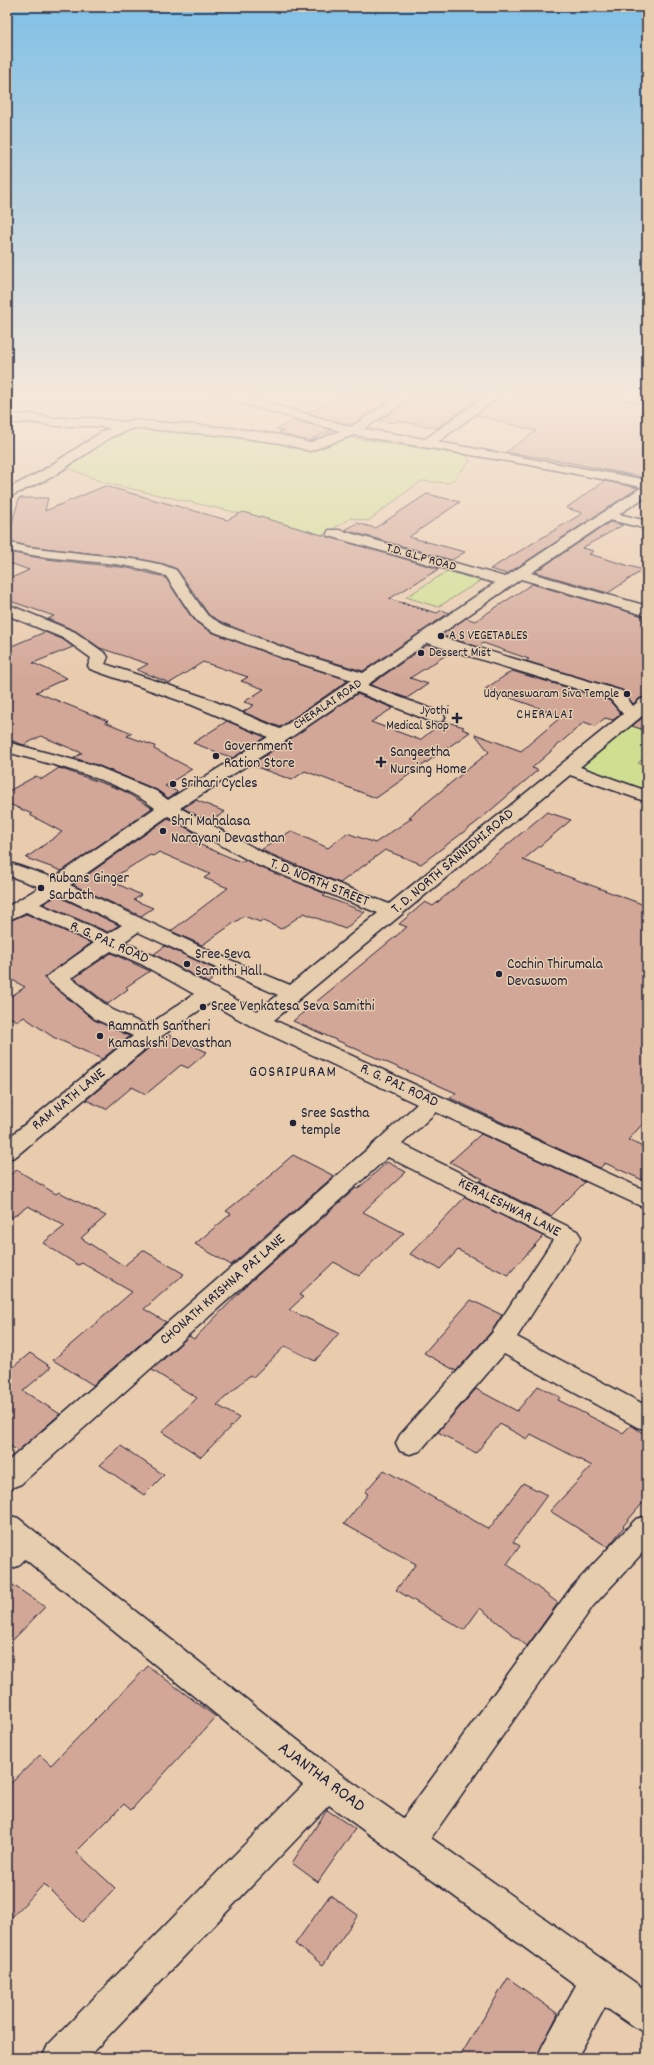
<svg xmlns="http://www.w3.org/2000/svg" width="654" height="2065" font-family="Dekko,sans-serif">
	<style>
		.green { fill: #d0de91; stroke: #798066 }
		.building { fill: #d3a798; stroke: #22223b }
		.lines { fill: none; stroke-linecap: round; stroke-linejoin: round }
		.minor-casing { stroke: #22223b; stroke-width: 3 }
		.path { stroke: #22223b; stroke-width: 2; stroke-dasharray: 2.5 2.5; stroke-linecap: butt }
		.minor { fill: #e5cdae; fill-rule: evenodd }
		.poi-dot { fill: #22223b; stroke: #e5cdae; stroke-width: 1.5 }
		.labels { text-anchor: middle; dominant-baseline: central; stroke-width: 3; stroke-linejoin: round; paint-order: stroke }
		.far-street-label { font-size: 13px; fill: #22223b; stroke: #e5cdae }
		.far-poi-label { font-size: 13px; fill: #22223b; stroke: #e5cdae; text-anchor: start }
		.far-neighbourhood-label { font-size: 13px; letter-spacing: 1px; fill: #22223b; stroke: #e5cdae }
		.poi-label { font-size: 15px; fill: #22223b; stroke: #e5cdae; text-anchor: start }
		.street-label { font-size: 15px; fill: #22223b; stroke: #e5cdae }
		.neighbourhood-label { font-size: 16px; letter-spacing: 1px; fill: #22223b; stroke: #e5cdae }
		.near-street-label { font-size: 18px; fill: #22223b; stroke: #e5cdae }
	</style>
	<rect width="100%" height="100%" fill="#e9cbae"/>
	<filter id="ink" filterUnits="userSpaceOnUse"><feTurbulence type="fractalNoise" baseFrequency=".025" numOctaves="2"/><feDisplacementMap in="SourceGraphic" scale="8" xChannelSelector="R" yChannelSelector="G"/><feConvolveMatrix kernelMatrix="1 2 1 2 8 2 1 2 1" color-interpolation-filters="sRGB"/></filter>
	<g filter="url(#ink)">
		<!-- green -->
		<g class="green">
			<path d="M144,427L274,441L308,450L318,448L345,437L465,455L470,461L450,483L421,481L368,521L351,518L321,536L230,511L105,483L66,467C88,449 116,433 144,427Z"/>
			<polygon points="448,571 480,581 438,607 406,597"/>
			<polygon points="647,710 647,726 643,730 647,731 647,756 638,763 647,766 647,794 573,769"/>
		</g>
		<!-- building -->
		<g class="building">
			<polygon points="366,392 402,392 353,424 346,424 307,413 343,395 365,400"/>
			<polygon points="421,392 488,392 437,428 398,421 393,423 380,420"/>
			<polygon points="506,392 605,392 608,396 647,405 647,478 561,461 506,452 536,431 476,415"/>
			<polygon points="294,420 332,430 308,441 279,433 283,431 276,429"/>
			<polygon points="605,481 638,488 507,574 490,569 583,513 566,508"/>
			<polygon points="105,486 227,520 243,512 439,569 389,599 437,613 442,610 449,613 363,671 295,651 225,624 209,615 177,569 164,564 140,559 27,546 7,541 19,498 48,498 45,511"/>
			<polygon points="427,494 460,502 409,537 465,552 452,560 345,530 357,523 375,528"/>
			<polygon points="610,522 623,525 582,548 594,551 589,554 643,570 608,593 535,572"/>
			<polygon points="7,552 46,559 128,568 165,577 190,615 197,623 211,632 283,659 349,680 280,727 243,712 254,705 244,702 264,689 241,681 248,677 203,662 170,683 137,670 148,664 100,648 76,631 48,619 54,616 7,600 7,580 29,570 7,562"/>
			<polygon points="532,584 647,617 647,697 640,698 633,704 622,690 526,661 529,659 483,643 479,647 441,635 466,618 475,621"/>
			<polygon points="45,632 62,639 73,647 33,663 67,678 36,692 108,721 105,722 132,733 127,736 155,746 154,749 192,769 165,786 178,792 168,798 157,790 97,765 74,758 82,753 41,736 24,745 7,739 7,648"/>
			<polygon points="427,645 451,652 410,678 428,684 407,698 370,685"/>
			<polygon points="512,671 609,700 621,714 613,720 605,718 595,726 584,722 532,768 538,770 477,822 421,864 385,850 340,883 261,850 291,831 328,848 347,833 375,843 412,818 409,817 489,752 475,734 521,751 562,716 485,689"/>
			<polygon points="357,694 393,708 371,722 420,740 444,721 464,727 462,729 470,732 376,798 305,771 292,780 251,765"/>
			<polygon points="647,714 647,731 632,726"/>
			<polygon points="227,721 265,737 233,758 193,743"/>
			<polygon points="59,768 122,790 152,808 62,871 26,858 62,832 30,815 32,814 7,803 7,792 36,776 42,779"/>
			<polygon points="196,800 225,812 209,822 183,808"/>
			<polygon points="547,812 571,820 523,860 647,906 647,1119 628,1140 647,1149 647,1182 605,1163 600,1168 450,1098 456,1093 293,1021 407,927 399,924 425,902 433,906"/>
			<polygon points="168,818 194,832 184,838 241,862 245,860 326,894 323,896 365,912 345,929 304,913 281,929 262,920 260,922 244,916 202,945 171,931 228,888 204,878 210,874 159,852 153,856 150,855 109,880 141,895 134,900 153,908 141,916 73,885"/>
			<polygon points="57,896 119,925 108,932 43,904"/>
			<polygon points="26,914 91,943 44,978 94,1020 130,1036 102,1059 53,1037 24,1017 18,1021 7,1016 7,999 25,987 7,977 7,922"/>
			<polygon points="165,946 206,965 221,972 208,983 154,954"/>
			<polygon points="111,953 150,971 126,987 128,989 108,1004 74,978"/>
			<polygon points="169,1035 207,1052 188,1068 181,1065 146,1094 132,1087 106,1109 86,1100 155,1043 157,1044"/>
			<polygon points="481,1134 585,1182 551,1216 480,1181 483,1179 450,1162"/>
			<polygon points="293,1155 334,1176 231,1265 195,1244 231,1214 226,1211 273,1174 272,1173"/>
			<polygon points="387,1162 406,1172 363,1212 404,1233 359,1276 334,1262 299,1295 303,1297 289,1310 339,1333 315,1361 285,1346 253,1377 250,1375 217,1405 239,1418 201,1457 162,1432 197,1398 152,1370 189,1336 194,1339 249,1283 356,1188 358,1189"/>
			<polygon points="17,1170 56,1194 59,1192 106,1216 81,1238 124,1266 143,1250 184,1274 144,1309 166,1322 93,1385 53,1360 132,1292 82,1263 78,1265 43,1243 65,1226 28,1206 7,1221 7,1177"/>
			<polygon points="465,1197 543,1236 508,1275 458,1250 440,1269 410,1254"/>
			<polygon points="471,1300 502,1315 491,1332 456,1371 424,1353"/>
			<polygon points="30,1353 51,1367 23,1391 60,1414 18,1451 7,1444 7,1372"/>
			<polygon points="538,1386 560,1397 558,1400 623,1433 631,1425 647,1436 647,1498 623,1526 624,1527 608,1547 550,1511 592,1466 531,1434 527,1439 500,1424 476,1453 438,1432 476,1389 517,1411"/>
			<polygon points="121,1446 164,1475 144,1495 100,1465"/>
			<polygon points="384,1470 489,1529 523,1483 547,1495 513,1542 520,1546 507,1564 558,1603 527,1646 480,1608 464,1630 396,1590 416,1564 344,1524 368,1494 365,1492"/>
			<polygon points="7,1581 45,1607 7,1646"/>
			<polygon points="148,1666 216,1717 131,1810 124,1804 76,1852 115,1888 82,1922 44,1884 7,1922 7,1787 40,1755 51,1765"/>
			<polygon points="327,1810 355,1829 318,1882 292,1863"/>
			<polygon points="330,1895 358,1915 323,1965 295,1944"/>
			<polygon points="508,1978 558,2014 536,2058 459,2058"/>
		</g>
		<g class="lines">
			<!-- minor casing -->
			<g class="minor-casing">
				<g id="minor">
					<path d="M210,392H230L351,427L405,392H420L364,429L425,439L491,392H505L438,442L647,480V496L619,514L647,521V529L610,520L531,573L647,606V616L521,579L438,636L622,691L633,706L641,699L647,698V712L580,767L647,791V802L570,775L274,1020L647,1191V1209L436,1112L402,1144L577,1231L581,1237L517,1337L647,1406V1430L637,1427L504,1354L420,1451L410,1454L400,1451L396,1443L400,1435L492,1333L553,1240L388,1157L21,1484L11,1488L7,1486V1462L378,1140L417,1104L251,1026L210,1003L156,1040L15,1157L7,1159V1139L133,1036L95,1019L50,982L46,978L50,974L94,943L26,912L7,921V907L40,887L7,875V862L54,878L155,808C118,779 52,765 7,752V742L96,766L156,791L168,800L268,737L192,705L90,669L88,666L91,658L63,638L7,615V604L75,632L106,654L108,657L105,664L204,697L280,729L352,680L283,658L212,631L198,622L191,614L166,576C119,558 57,563 7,550V542L27,547L140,560L163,565L176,570L202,608L208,616L224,625L295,652L363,673L495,583L329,536L327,533L329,530H339L505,577L642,487L530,465L354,435L310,451L280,443L230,436L133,428L111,437L52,477L7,498V489L42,471L103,431L111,428L92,426H55L30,422L7,424V416L30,414L55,418H92L125,422L132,420L230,428L281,435L309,443L340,431L212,395ZM427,643L610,699L623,714L389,904L271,857L180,808L287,740L357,692L430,721L436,722L442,721L445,717L442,713L367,685ZM168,816L257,865L378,913L290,985L221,956L70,885ZM57,894L122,925L108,934L40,904ZM138,932L207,964L278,995L257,1011L155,956L124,942ZM111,951L141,964L194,994L147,1026L111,1009L71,978Z"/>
					<polygon points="606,392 629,392 647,396 647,404 608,395"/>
					<polygon points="7,1515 18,1518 339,1773 403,1818 571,1588 636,1519 647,1516 647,1548 593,1606 431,1838 647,1991 647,2033 634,2027 605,2007 577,2058 537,2058 543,2045 576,1985 329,1805 87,2058 42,2058 48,2045 303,1785 25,1559 18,1566 7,1570"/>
				</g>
			</g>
			<!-- path -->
			<polyline class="path" points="402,603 430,612"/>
			<!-- minor -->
			<use href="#minor" class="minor"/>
		</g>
	</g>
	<!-- sky -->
	<linearGradient id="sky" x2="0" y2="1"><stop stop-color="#80c0e6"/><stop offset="0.58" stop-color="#f5e8db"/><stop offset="1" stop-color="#f5e8db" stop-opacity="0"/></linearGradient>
	<rect width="654" height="681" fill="url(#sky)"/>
	<!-- markers -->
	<g class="poi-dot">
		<circle cx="441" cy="636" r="4"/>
		<circle cx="421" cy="653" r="4"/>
		<circle cx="627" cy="694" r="4"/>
		<path d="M455 712h4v4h4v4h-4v4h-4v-4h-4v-4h4z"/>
		<circle cx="216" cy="756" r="4"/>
		<path d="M379 756h4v4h4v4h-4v4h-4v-4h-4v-4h4z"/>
		<circle cx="173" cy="784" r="4"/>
		<circle cx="163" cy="831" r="4"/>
		<circle cx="41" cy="888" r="4"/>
		<circle cx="187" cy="964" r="4"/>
		<circle cx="499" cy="974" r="4"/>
		<circle cx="203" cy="1007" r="4"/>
		<circle cx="100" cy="1036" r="4"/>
		<circle cx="293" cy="1123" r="4"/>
	</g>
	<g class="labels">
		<!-- far-street labels -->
		<g class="far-street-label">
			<text transform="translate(421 558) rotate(16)">T.D. G.L.P ROAD</text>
			<text transform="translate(328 705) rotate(-34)">CHERALAI ROAD</text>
		</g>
		<!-- far-poi labels -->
		<g class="far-poi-label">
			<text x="449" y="636">A S VEGETABLES</text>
			<text x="429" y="653">Dessert Mist</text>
			<text x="619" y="694" text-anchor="end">Udyaneswaram Siva Temple</text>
			<text x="449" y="711" text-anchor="end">Jyothi<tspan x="449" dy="15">Medical Shop</tspan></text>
		</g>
		<!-- far-neighbourhood labels -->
		<g class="far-neighbourhood-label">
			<text x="545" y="715">CHERALAI</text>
		</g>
		<!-- poi labels -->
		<g class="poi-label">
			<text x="224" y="747">Government<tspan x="224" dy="17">Ration Store</tspan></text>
			<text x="390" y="753">Sangeetha<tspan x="390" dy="17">Nursing Home</tspan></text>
			<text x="181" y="784">Srihari Cycles</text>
			<text x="171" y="822">Shri Mahalasa<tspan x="171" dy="17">Narayani Devasthan</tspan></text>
			<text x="49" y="879">Rubans Ginger<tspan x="49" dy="17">Sarbath</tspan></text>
			<text x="195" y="955">Sree Seva<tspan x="195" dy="17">Samithi Hall</tspan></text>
			<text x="507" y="965">Cochin Thirumala<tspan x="507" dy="17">Devaswom</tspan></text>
			<text x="211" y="1007">Sree Venkatesa Seva Samithi</text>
			<text x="108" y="1027">Ramnath Santheri<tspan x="108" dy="17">Kamaskshi Devasthan</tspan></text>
			<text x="301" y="1114">Sree Sastha<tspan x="301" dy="17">temple</tspan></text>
		</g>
		<!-- street labels -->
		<g class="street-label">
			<text transform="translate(453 862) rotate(-40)">T. D. NORTH SANNIDHI.ROAD</text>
			<text transform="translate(319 883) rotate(22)">T. D. NORTH STREET</text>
			<text transform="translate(109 943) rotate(24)">R. G. PAI. ROAD</text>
			<text transform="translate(399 1086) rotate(25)">R. G. PAI. ROAD</text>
			<text transform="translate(69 1100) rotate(-39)">RAM NATH LANE</text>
			<text transform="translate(509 1208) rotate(27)">KERALESHWAR LANE</text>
			<text transform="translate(223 1290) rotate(-41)">CHONATH KRISHNA PAI LANE</text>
		</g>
		<!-- neighbourhood labels -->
		<g class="neighbourhood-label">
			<text x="293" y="1072">GOSRIPURAM</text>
		</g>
		<!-- near-street labels -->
		<g class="near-street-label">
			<text transform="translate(321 1778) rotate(37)">AJANTHA ROAD</text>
		</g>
	</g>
	<!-- margin -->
	<rect width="654" height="2065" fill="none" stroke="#e5cdae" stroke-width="24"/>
	<rect x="12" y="12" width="630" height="2041" fill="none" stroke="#22223b" stroke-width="1.5" filter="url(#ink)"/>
</svg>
